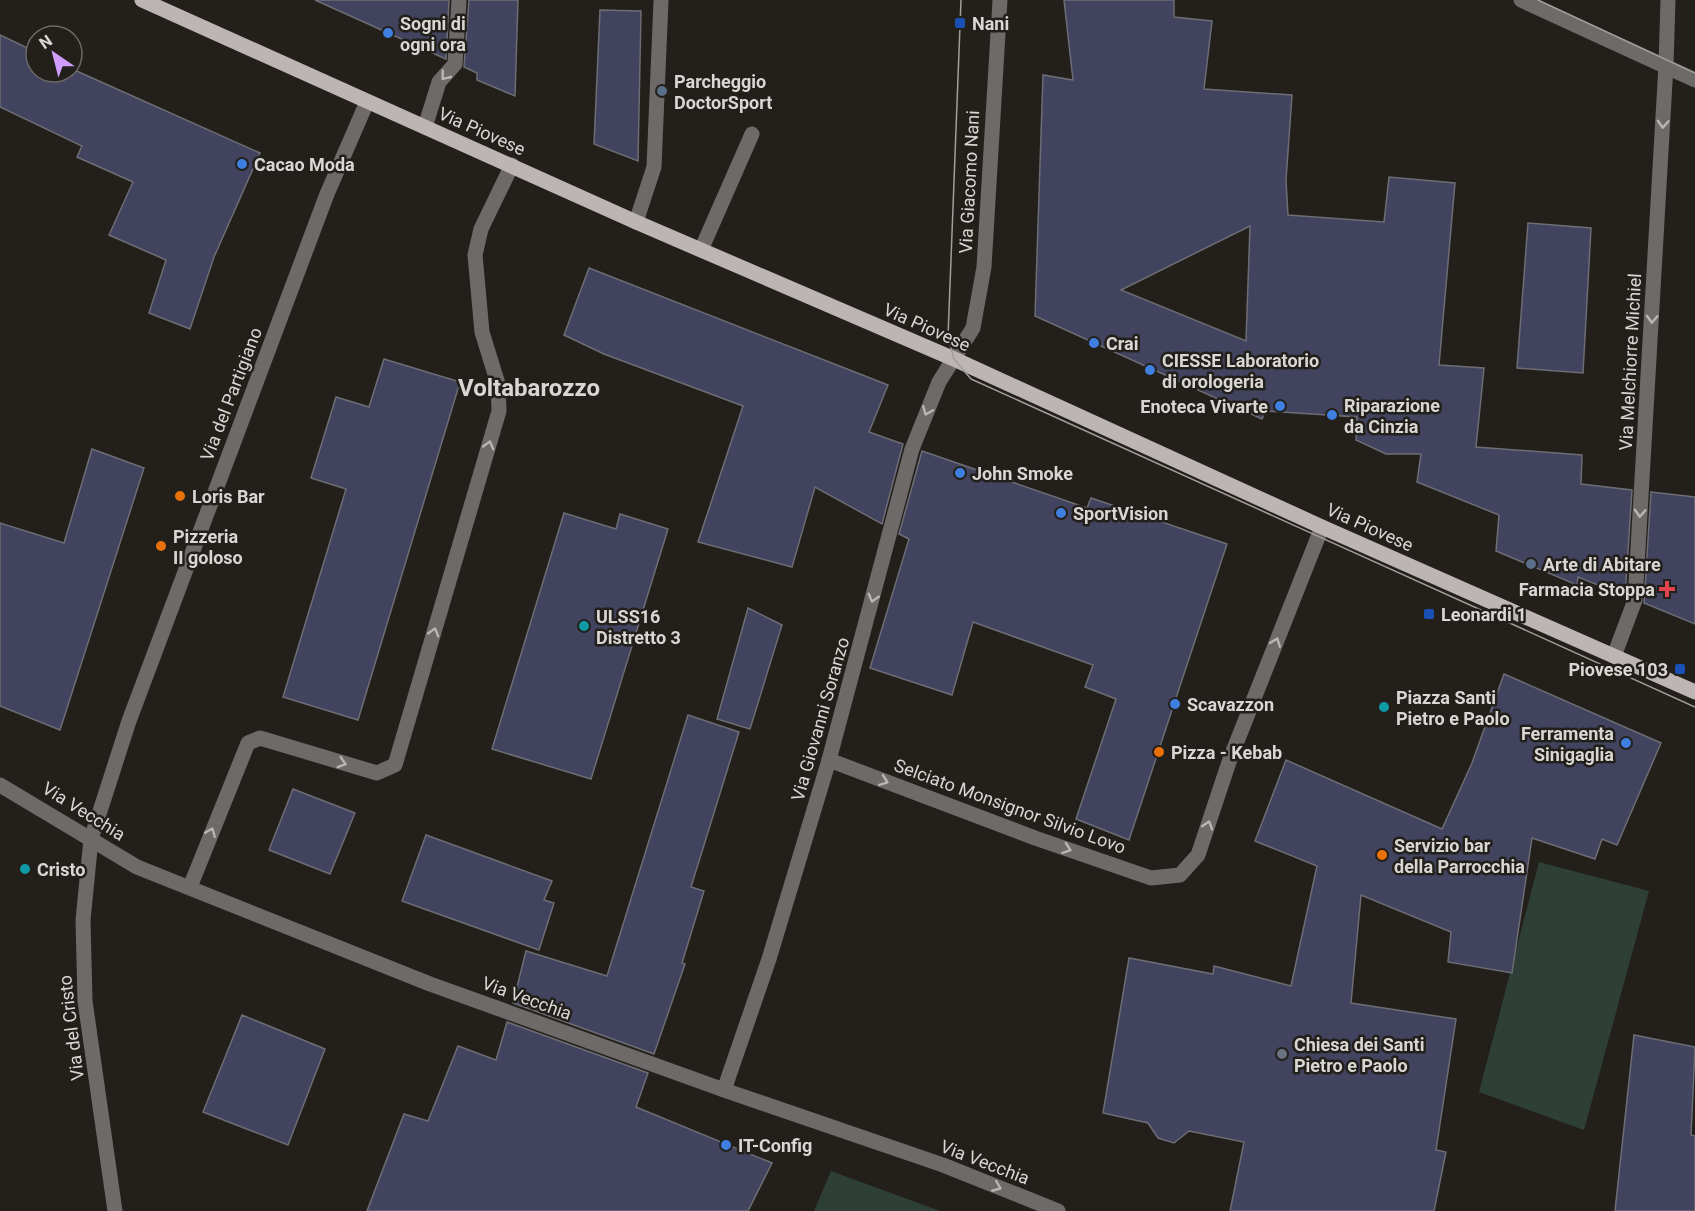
<svg xmlns="http://www.w3.org/2000/svg" width="1695" height="1211" font-family="Roboto,sans-serif">
	<style>
		.green { fill: #2d3f36 }
		.building { fill: #41435f; stroke: #6d6d74; stroke-width: 1.5; fill-rule: evenodd }
		.lines { fill: none; stroke-linecap: round; stroke-linejoin: round }
		.minor { stroke: #6e6a6a; stroke-width: 15 }
		.major { stroke: #bdb5b4; stroke-width: 15 }
		.tram { stroke: #a19e9b; stroke-width: 1.5 }
		.oneway { stroke: #b9b6b4 }
		.transit-dot { fill: #1a4fb4; stroke: #23201b; stroke-width: 2 }
		.shop-dot { fill: #3f7fe0; stroke: #23201b; stroke-width: 2 }
		.service-dot { fill: #5c6f8a; stroke: #23201b; stroke-width: 2 }
		.food-dot { fill: #e8710a; stroke: #23201b; stroke-width: 2 }
		.health-dot { fill: #e0444e; stroke: #23201b; stroke-width: 2 }
		.culture-dot { fill: #0f9aa8; stroke: #23201b; stroke-width: 2 }
		.worship-dot { fill: #6b7280; stroke: #23201b; stroke-width: 2 }
		.labels { text-anchor: middle; dominant-baseline: central; stroke-width: 5; stroke-linejoin: round; paint-order: stroke }
		.poi-label { font-size: 18px; font-weight: bold; fill: #d9d7d4; stroke: #23201b; text-anchor: start }
		.street-label { font-size: 18px; fill: #d9d7d4; stroke: #23201b }
		.district-label { font-size: 24px; font-weight: bold; fill: #d9d7d4; stroke: #23201b }
	</style>
	<rect width="100%" height="100%" fill="#23201b"/>
	<!-- green -->
	<g class="green">
		<polygon points="1539,862 1649,891 1584,1130 1479,1092"/>
		<polygon points="831,1171 940,1211 814,1211"/>
	</g>
	<!-- building -->
	<g class="building">
		<polygon points="315,0 449,0 446,59"/>
		<polygon points="469,0 518,0 515,96 477,80 477,73 464,67"/>
		<path d="M1064,0H1174V17L1212,21L1204,89L1292,95L1286,180L1288,215L1384,222L1389,177L1455,183L1439,365L1484,368L1476,447L1582,455L1581,484L1632,490L1625,596L1578,577L1577,585L1496,551L1499,515L1417,482L1421,454H1386L1356,440L1357,417L1265,411L1262,419L1035,316L1043,75L1073,80ZM1250,226L1246,341L1121,290Z"/>
		<polygon points="600,10 641,11 638,161 594,144"/>
		<polygon points="0,35 36,52 36,72 72,72 72,69 260,153 214,257 190,329 149,313 166,260 109,235 133,182 77,157 82,146 0,107"/>
		<polygon points="1528,223 1591,228 1583,373 1517,368"/>
		<polygon points="589,268 888,385 869,432 903,444 882,524 815,487 792,567 698,542 743,406 604,354 564,335"/>
		<polygon points="384,359 460,382 358,720 283,697 346,489 311,478 336,397 369,407"/>
		<polygon points="92,449 144,468 60,730 0,706 0,523 64,543"/>
		<polygon points="922,451 1087,508 1091,498 1227,544 1129,840 1076,819 1116,699 1085,687 1093,665 973,622 952,695 870,668 909,539 899,534"/>
		<polygon points="1651,492 1695,497 1695,624 1644,603"/>
		<polygon points="564,513 616,529 620,514 668,529 591,779 492,749"/>
		<polygon points="748,608 782,625 750,729 717,719"/>
		<polygon points="1504,674 1661,743 1617,845 1602,839 1595,859 1532,838 1512,973 1448,962 1451,932 1361,895 1351,1003 1456,1019 1436,1150 1446,1152 1434,1211 1230,1211 1244,1142 1189,1131 1174,1143 1158,1138 1148,1123 1103,1113 1129,958 1213,974 1214,966 1291,986 1317,866 1255,841 1286,760 1442,829 1472,763"/>
		<polygon points="688,715 739,732 691,887 704,891 682,963 685,964 654,1054 513,1003 526,951 607,976"/>
		<polygon points="293,789 355,813 330,874 269,850"/>
		<polygon points="426,835 552,881 544,900 554,903 539,950 402,901"/>
		<polygon points="242,1015 325,1049 288,1145 203,1112"/>
		<polygon points="507,1022 648,1073 636,1107 772,1163 748,1211 367,1211 404,1114 428,1121 458,1046 496,1060"/>
		<polygon points="1634,1035 1695,1047 1691,1135 1695,1136 1695,1211 1615,1211"/>
	</g>
	<g class="lines">
		<!-- minor -->
		<g class="minor">
			<polyline points="1521,0 1695,80"/>
			<polyline points="425,127 439,82 455,64 459,0"/>
			<polyline points="636,222 654,167 661,1"/>
			<polyline points="701,250 752,134"/>
			<polyline points="1614,656 1635,600 1666,65 1668,0"/>
			<polyline points="829,760 1035,838 1151,878 1180,875 1198,855 1230,759 1322,527"/>
			<polyline points="0,785 137,867 430,984 724,1090 943,1165 1058,1211"/>
			<polyline points="190,887 248,743 260,738 377,773 395,765 499,411 498,384 482,332 475,255 481,229 512,165"/>
			<polyline points="724,1090 769,959 829,760 912,449 939,382 973,328 984,267 1000,0"/>
			<polyline points="115,1211 85,1001 83,920 91,839 129,721 327,194 367,102"/>
		</g>
		<!-- major -->
		<polyline class="major" points="142,0 636,222 954,359 1322,527 1695,692"/>
		<!-- tram -->
		<g class="tram">
			<polyline points="961,0 948,337 954,359 971,379 1695,707"/>
			<polyline points="1538,0 1695,73"/>
		</g>
	</g>
	<!-- one-way arrows -->
	<defs><path id="oneway-chevron" d="M-2-3.5L2.5 0L-2 3.5" fill="none" stroke-width="1.6" stroke-linecap="round" stroke-linejoin="round" transform="scale(1.5)"/></defs>
	<g class="oneway">
		<use href="#oneway-chevron" transform="translate(445 76) rotate(129)"/>
		<use href="#oneway-chevron" transform="translate(1663 124) rotate(93)"/>
		<use href="#oneway-chevron" transform="translate(1652 319) rotate(93)"/>
		<use href="#oneway-chevron" transform="translate(927 411) rotate(112)"/>
		<use href="#oneway-chevron" transform="translate(489 445) rotate(-74)"/>
		<use href="#oneway-chevron" transform="translate(1640 513) rotate(93)"/>
		<use href="#oneway-chevron" transform="translate(873 598) rotate(105)"/>
		<use href="#oneway-chevron" transform="translate(434 632) rotate(-74)"/>
		<use href="#oneway-chevron" transform="translate(1276 642) rotate(-69)"/>
		<use href="#oneway-chevron" transform="translate(342 763) rotate(17)"/>
		<use href="#oneway-chevron" transform="translate(884 781) rotate(20)"/>
		<use href="#oneway-chevron" transform="translate(1208 825) rotate(-72)"/>
		<use href="#oneway-chevron" transform="translate(211 832) rotate(-68)"/>
		<use href="#oneway-chevron" transform="translate(1067 849) rotate(19)"/>
		<use href="#oneway-chevron" transform="translate(997 1187) rotate(22)"/>
	</g>
	<!-- markers -->
	<g class="transit-dot">
		<rect x="954" y="17" width="12" height="12" rx="3"/>
		<rect x="1423" y="608" width="12" height="12" rx="3"/>
		<rect x="1674" y="663" width="12" height="12" rx="3"/>
	</g>
	<g class="shop-dot">
		<circle cx="388" cy="33" r="6"/>
		<circle cx="242" cy="164" r="6"/>
		<circle cx="1094" cy="343" r="6"/>
		<circle cx="1150" cy="370" r="6"/>
		<circle cx="1280" cy="406" r="6"/>
		<circle cx="1332" cy="415" r="6"/>
		<circle cx="960" cy="473" r="6"/>
		<circle cx="1061" cy="513" r="6"/>
		<circle cx="1175" cy="704" r="6"/>
		<circle cx="1626" cy="743" r="6"/>
		<circle cx="726" cy="1145" r="6"/>
	</g>
	<g class="service-dot">
		<circle cx="662" cy="91" r="6"/>
		<circle cx="1531" cy="564" r="6"/>
	</g>
	<g class="food-dot">
		<circle cx="180" cy="496" r="6"/>
		<circle cx="161" cy="546" r="6"/>
		<circle cx="1159" cy="752" r="6"/>
		<circle cx="1382" cy="855" r="6"/>
	</g>
	<path class="health-dot" d="M1664 580h6v6h6v6h-6v6h-6v-6h-6v-6h6z"/>
	<g class="culture-dot">
		<circle cx="584" cy="626" r="6"/>
		<circle cx="1384" cy="707" r="6"/>
		<circle cx="25" cy="869" r="6"/>
	</g>
	<circle class="worship-dot" cx="1282" cy="1054" r="6"/>
	<g class="labels">
		<!-- poi labels -->
		<g class="poi-label">
			<text x="400" y="23">Sogni di<tspan x="400" dy="21">ogni ora</tspan></text>
			<text x="972" y="23">Nani</text>
			<text x="674" y="81">Parcheggio<tspan x="674" dy="21">DoctorSport</tspan></text>
			<text x="254" y="164">Cacao Moda</text>
			<text x="1106" y="343">Crai</text>
			<text x="1162" y="360">CIESSE Laboratorio<tspan x="1162" dy="21">di orologeria</tspan></text>
			<text x="1344" y="405">Riparazione<tspan x="1344" dy="21">da Cinzia</tspan></text>
			<text x="1268" y="406" text-anchor="end">Enoteca Vivarte</text>
			<text x="972" y="473">John Smoke</text>
			<text x="192" y="496">Loris Bar</text>
			<text x="1073" y="513">SportVision</text>
			<text x="173" y="536">Pizzeria<tspan x="173" dy="21">II goloso</tspan></text>
			<text x="1543" y="564">Arte di Abitare</text>
			<text x="1655" y="589" text-anchor="end">Farmacia Stoppa</text>
			<text x="1441" y="614">Leonardi 1</text>
			<text x="596" y="616">ULSS16<tspan x="596" dy="21">Distretto 3</tspan></text>
			<text x="1668" y="669" text-anchor="end">Piovese 103</text>
			<text x="1396" y="697">Piazza Santi<tspan x="1396" dy="21">Pietro e Paolo</tspan></text>
			<text x="1187" y="704">Scavazzon</text>
			<text x="1614" y="733" text-anchor="end">Ferramenta<tspan x="1614" dy="21">Sinigaglia</tspan></text>
			<text x="1171" y="752">Pizza - Kebab</text>
			<text x="1394" y="845">Servizio bar<tspan x="1394" dy="21">della Parrocchia</tspan></text>
			<text x="37" y="869">Cristo</text>
			<text x="1294" y="1044">Chiesa dei Santi<tspan x="1294" dy="21">Pietro e Paolo</tspan></text>
			<text x="738" y="1145">IT-Config</text>
		</g>
		<!-- street labels -->
		<g class="street-label">
			<text transform="translate(482 131) rotate(24)">Via Piovese</text>
			<text transform="translate(969 182) rotate(-87)">Via Giacomo Nani</text>
			<text transform="translate(927 327) rotate(24)">Via Piovese</text>
			<text transform="translate(1630 362) rotate(-87)">Via Melchiorre Michiel</text>
			<text transform="translate(231 394) rotate(-69)">Via del Partigiano</text>
			<text transform="translate(1370 527) rotate(24)">Via Piovese</text>
			<text transform="translate(820 719) rotate(-74)">Via Giovanni Soranzo</text>
			<text transform="translate(1010 806) rotate(20)">Selciato Monsignor Silvio Lovo</text>
			<text transform="translate(84 811) rotate(32)">Via Vecchia</text>
			<text transform="translate(527 998) rotate(20)">Via Vecchia</text>
			<text transform="translate(71 1028) rotate(-97)">Via del Cristo</text>
			<text transform="translate(985 1162) rotate(21)">Via Vecchia</text>
		</g>
		<!-- district labels -->
		<g class="district-label">
			<text x="529" y="388">Voltabarozzo</text>
		</g>
	</g>
	<!-- north arrow -->
	<g transform="translate(54 54) rotate(325)"><circle r="28" fill="#23201b" stroke="#6c6965" stroke-width="1.5"/>
	<path d="M0-4.5L10 22L0 15L-10 22Z" fill="#d09dfe"/>
	<text y="-9" font-size="16" font-weight="bold" text-anchor="middle" fill="#d9d7d4">N</text>
	</g>
</svg>
